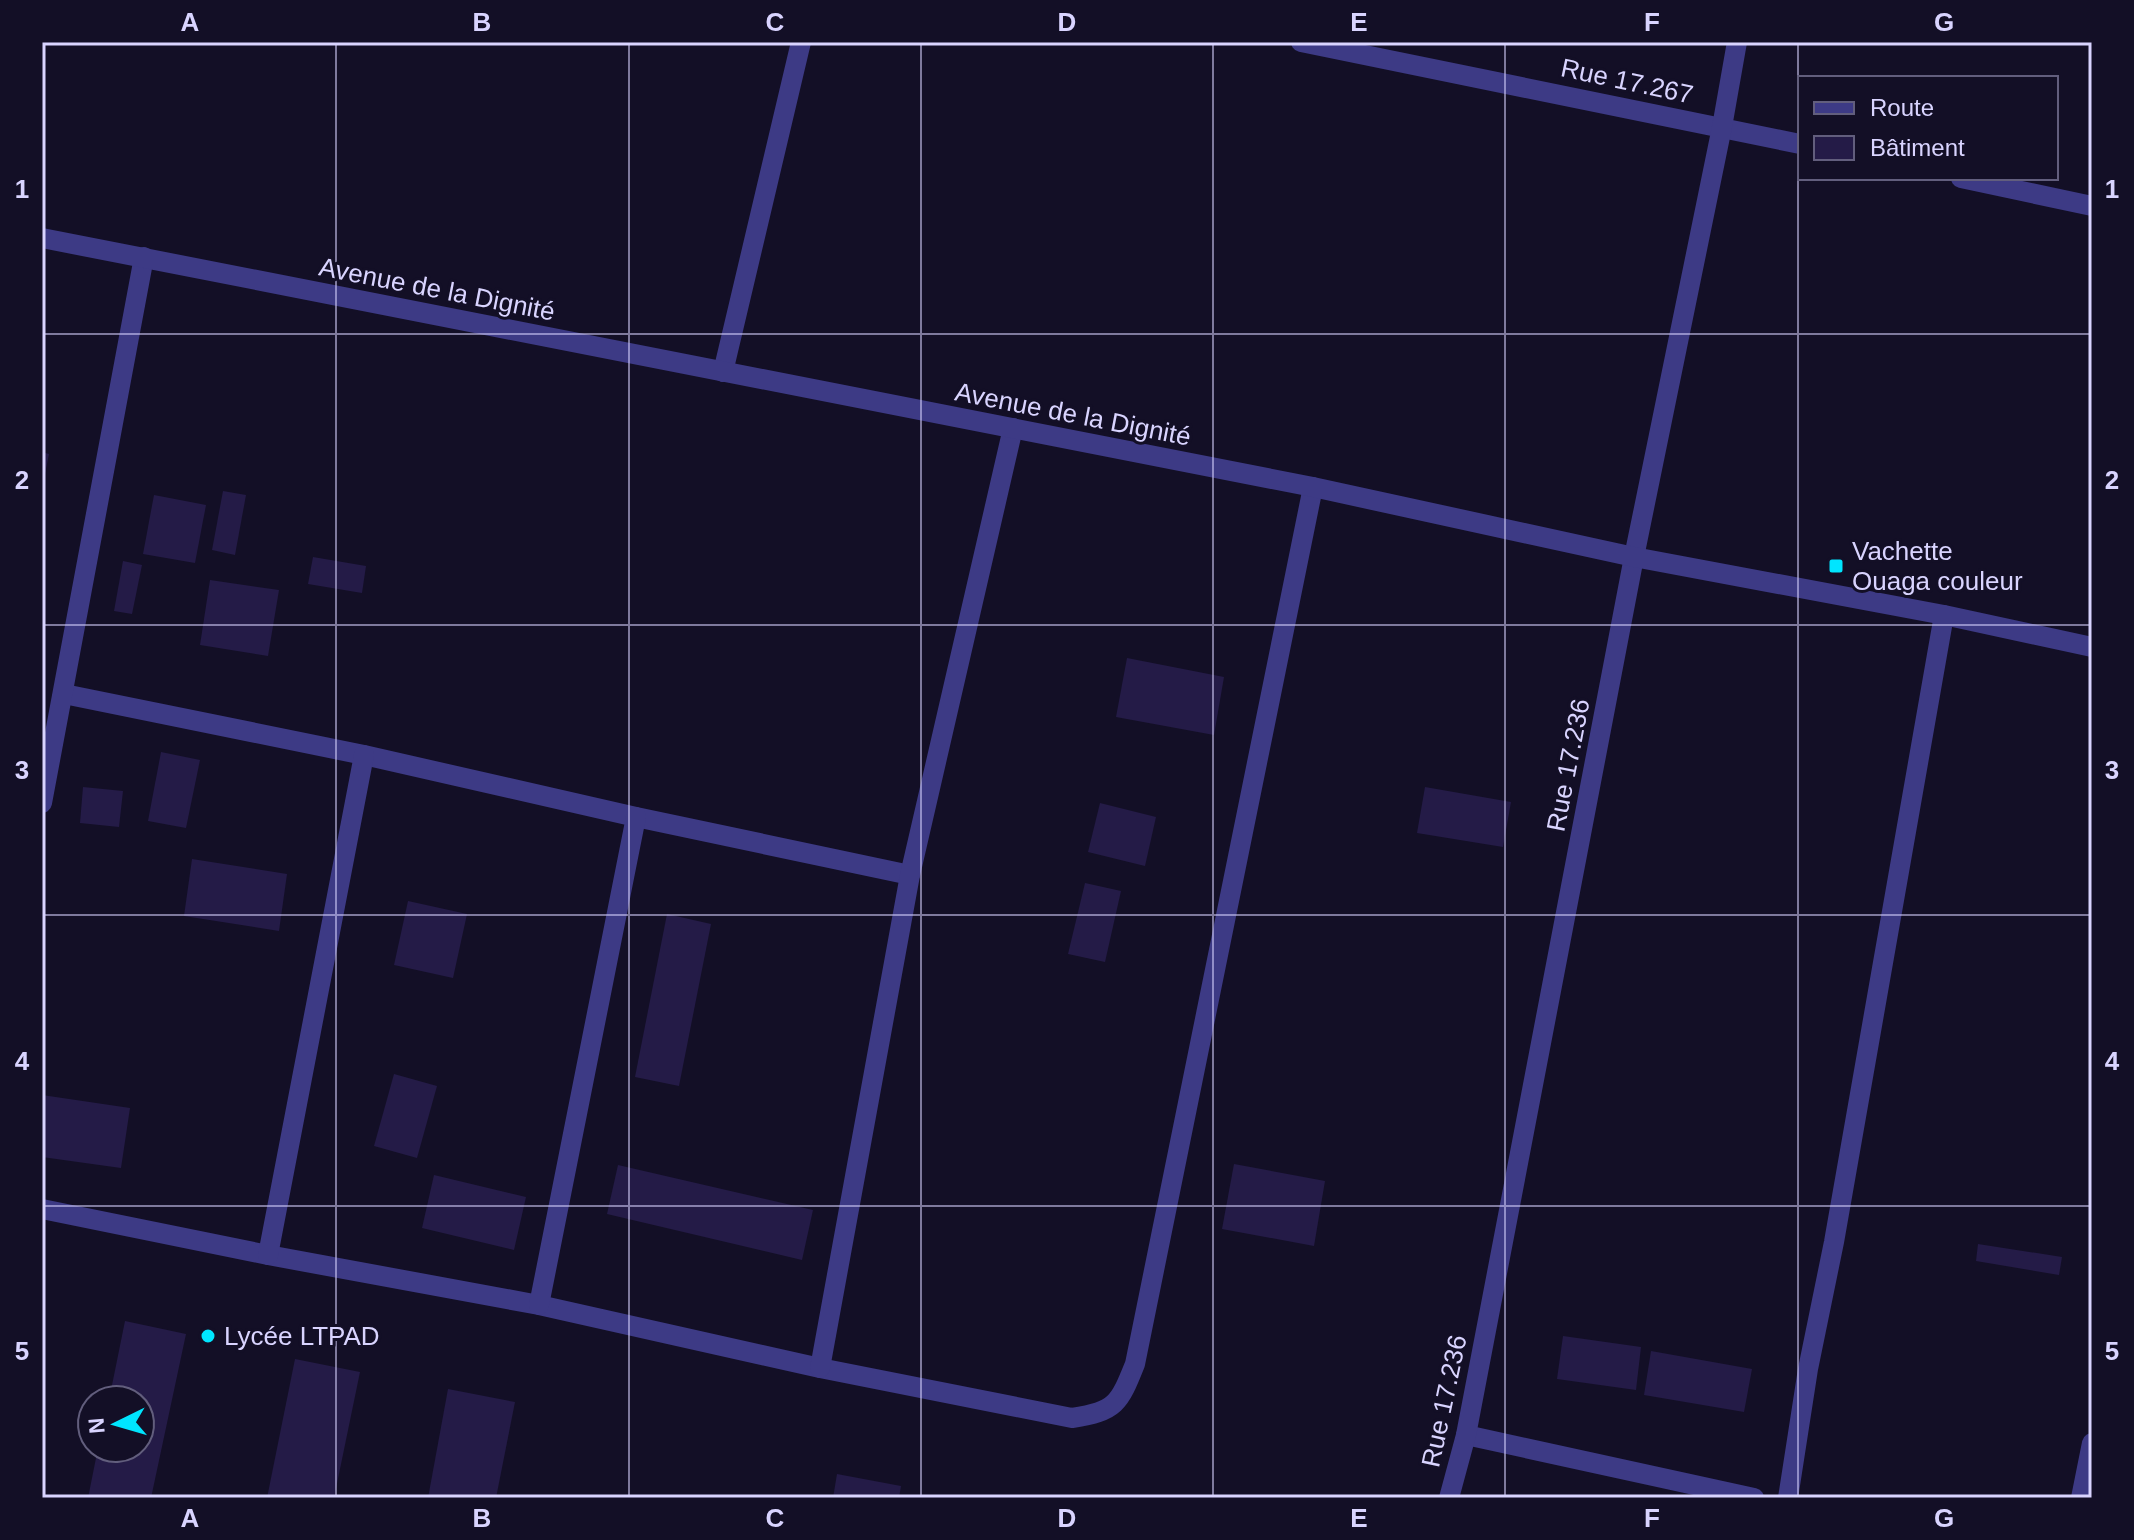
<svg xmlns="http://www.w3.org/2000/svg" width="2134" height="1540" font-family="Helvetica,sans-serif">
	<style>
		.building { fill: #241b47 }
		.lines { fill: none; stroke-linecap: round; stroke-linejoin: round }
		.minor { stroke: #3d3a85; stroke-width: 20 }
		.tertiary { stroke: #3d3a85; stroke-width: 20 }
		.grid { fill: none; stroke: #d9d4ff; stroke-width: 2; stroke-opacity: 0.55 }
		.poi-dot { fill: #00e5ff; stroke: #130f26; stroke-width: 3 }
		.labels { text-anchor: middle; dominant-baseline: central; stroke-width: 6; stroke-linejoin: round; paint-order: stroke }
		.street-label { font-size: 26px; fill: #d9d4ff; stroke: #130f26 }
		.poi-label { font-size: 26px; fill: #d9d4ff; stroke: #130f26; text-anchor: start }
		.neatline { fill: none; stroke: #d9d4ff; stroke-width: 3 }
		.grid-label { font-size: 26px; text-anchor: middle; font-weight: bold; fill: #d9d4ff }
	</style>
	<rect width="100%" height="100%" fill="#130f26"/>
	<!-- building -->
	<g class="building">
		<polygon points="42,452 49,454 43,484 42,484"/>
		<polygon points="223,491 246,495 235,555 212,550"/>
		<polygon points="154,495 206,505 195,563 143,554"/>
		<polygon points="313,557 366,566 362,593 308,584"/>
		<polygon points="123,561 142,565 132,614 114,611"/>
		<polygon points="210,580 279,590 268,656 200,645"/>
		<polygon points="1127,658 1224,677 1214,735 1116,717"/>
		<polygon points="161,752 200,760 186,828 148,821"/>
		<polygon points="83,787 123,791 119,827 80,823"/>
		<polygon points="1425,787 1511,802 1503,847 1417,833"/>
		<polygon points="1100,803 1156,817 1145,866 1088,852"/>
		<polygon points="192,859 287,874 279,931 184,916"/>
		<polygon points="1085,883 1121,891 1105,962 1068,954"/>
		<polygon points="408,901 467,914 453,978 394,965"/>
		<polygon points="667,914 711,924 679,1086 635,1077"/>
		<polygon points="394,1074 437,1086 417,1158 374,1146"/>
		<polygon points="42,1095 130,1108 121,1168 42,1157"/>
		<polygon points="1234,1164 1325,1181 1314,1246 1222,1229"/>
		<polygon points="618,1165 813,1210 802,1260 607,1214"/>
		<polygon points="434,1175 526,1197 514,1250 422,1228"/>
		<polygon points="1978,1244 2062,1257 2059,1275 1976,1261"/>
		<polygon points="125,1321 186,1334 151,1498 88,1498 98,1448 140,1448 140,1400 109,1400"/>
		<polygon points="1563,1336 1641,1347 1636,1390 1557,1379"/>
		<polygon points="1651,1351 1752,1369 1744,1412 1644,1395"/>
		<polygon points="295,1359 360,1372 334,1498 267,1498"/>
		<polygon points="448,1389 515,1402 496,1498 428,1498"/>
		<polygon points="837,1474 901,1486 899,1498 833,1498"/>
	</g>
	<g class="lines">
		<!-- minor -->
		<g class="minor">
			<polyline points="1301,42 1800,144"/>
			<polyline points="1961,178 2092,206"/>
			<polyline points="723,372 801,42"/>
			<polyline points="64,694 364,755 636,817 910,875"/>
			<polyline points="42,803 144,257"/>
			<path d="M42,1209L268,1255L539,1305L820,1368L1072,1418C1116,1411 1119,1404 1135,1364L1313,487"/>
			<polyline points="268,1255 364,755"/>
			<polyline points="539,1305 636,817"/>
			<polyline points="820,1368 910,875 1013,428"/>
			<polyline points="1466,1435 1754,1498"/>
			<polyline points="1449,1498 1466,1435 1634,557 1722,127 1737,42"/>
			<polyline points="1788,1498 1808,1369 1834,1242 1944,615"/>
			<polyline points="2081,1498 2092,1443"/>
		</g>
		<!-- tertiary -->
		<polyline class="tertiary" points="42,238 1313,487 1634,557 1944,615 2092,647"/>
	</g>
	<!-- grid -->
	<path class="grid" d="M336,42V1498M629,42V1498M921,42V1498M1213,42V1498M1505,42V1498M1798,42V1498M42,334H2092M42,625H2092M42,915H2092M42,1206H2092"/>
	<!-- markers -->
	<g class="poi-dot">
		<rect x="1828" y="558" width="16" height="16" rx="4"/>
		<circle cx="208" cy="1336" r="8"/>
	</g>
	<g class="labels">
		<!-- street labels -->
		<g class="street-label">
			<text transform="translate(1627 81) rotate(12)">Rue 17.267</text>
			<text transform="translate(437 289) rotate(11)">Avenue de la Dignité</text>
			<text transform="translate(1073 414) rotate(11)">Avenue de la Dignité</text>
			<text transform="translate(1568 765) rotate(-79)">Rue 17.236</text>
			<text transform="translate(1444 1401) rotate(-78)">Rue 17.236</text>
		</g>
		<!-- poi labels -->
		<g class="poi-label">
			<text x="1852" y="551">Vachette<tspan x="1852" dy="30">Ouaga couleur</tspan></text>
			<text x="224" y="1336">Lycée LTPAD</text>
		</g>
	</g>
	<!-- border -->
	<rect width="2134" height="1540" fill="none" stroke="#130f26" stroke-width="88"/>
	<!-- legend -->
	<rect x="1798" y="76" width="260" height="104" fill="#130f26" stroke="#625e7d" stroke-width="2"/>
	<rect x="1814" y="102" width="40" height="12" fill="#3d3a85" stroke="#625e7d" stroke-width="2"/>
	<text x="1870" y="116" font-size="24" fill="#d9d4ff">Route</text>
	<rect x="1814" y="136" width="40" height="24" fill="#241b47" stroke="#625e7d" stroke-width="2"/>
	<text x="1870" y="156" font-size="24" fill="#d9d4ff">Bâtiment</text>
	<!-- north arrow -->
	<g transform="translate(116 1424) rotate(265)"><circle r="38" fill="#130f26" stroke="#625e7d" stroke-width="2"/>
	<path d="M0-6L14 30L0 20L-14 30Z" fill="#00e5ff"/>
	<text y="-12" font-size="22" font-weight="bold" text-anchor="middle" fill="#d9d4ff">N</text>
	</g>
	<rect x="44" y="44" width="2046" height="1452" class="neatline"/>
	<g class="grid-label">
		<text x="190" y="31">A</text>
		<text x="482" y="31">B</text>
		<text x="775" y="31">C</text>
		<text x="1067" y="31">D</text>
		<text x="1359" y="31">E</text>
		<text x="1652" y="31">F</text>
		<text x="1944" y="31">G</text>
		<text x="22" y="198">1</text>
		<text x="2112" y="198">1</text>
		<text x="22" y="489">2</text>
		<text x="2112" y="489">2</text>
		<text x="22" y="779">3</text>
		<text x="2112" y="779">3</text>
		<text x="22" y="1070">4</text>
		<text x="2112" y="1070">4</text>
		<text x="22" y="1360">5</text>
		<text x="2112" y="1360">5</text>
		<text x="190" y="1527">A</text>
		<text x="482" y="1527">B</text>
		<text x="775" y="1527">C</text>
		<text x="1067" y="1527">D</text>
		<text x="1359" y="1527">E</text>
		<text x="1652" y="1527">F</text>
		<text x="1944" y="1527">G</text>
	</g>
</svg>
